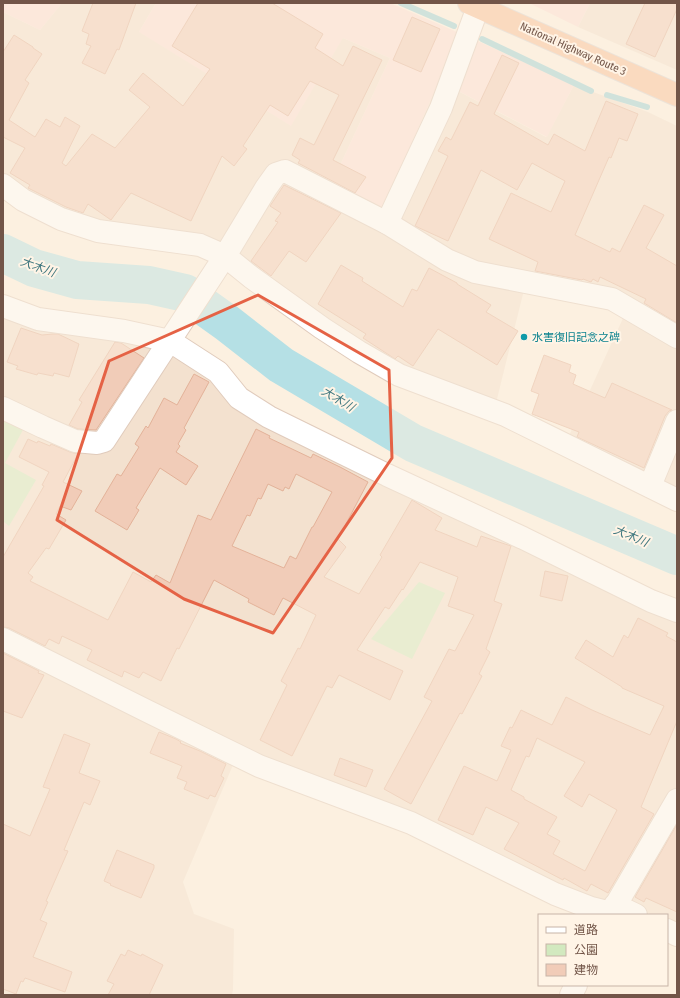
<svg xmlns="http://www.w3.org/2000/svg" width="680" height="998" font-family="'Fira Sans Condensed','Noto Sans JP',sans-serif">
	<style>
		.residential { fill: #f3e1cf }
		.commercial { fill: #fcded4 }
		.green { fill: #d2e9bf }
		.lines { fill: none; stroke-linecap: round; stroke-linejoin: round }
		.stream { stroke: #9cd0d6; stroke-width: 6 }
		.river { stroke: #b5e0e5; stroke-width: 38 }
		.building { fill: #f1ccb8; stroke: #e3b299; fill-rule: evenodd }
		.minor-casing { stroke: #e0cbbc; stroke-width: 24 }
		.trunk-casing { stroke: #dad3cf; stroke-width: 24 }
		.minor { stroke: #fff; stroke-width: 22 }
		.trunk { stroke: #f8be98; stroke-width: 22 }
		.marked { fill: none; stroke: #e56245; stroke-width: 3; stroke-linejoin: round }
		.culture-dot { fill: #0f9aa8; stroke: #fff4e6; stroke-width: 1.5 }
		.labels { text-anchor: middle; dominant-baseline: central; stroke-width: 4; stroke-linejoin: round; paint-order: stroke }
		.street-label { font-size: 11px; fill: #725548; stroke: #fff4e6 }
		.culture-label { font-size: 11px; fill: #0d838f; stroke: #fff4e6; text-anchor: start }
		.water-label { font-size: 12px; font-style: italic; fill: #3f777f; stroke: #fff4e6 }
	</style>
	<rect width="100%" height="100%" fill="#fcf0e0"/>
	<!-- residential -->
	<g class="residential">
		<polygon points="62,3 156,3 139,32 343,38 390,58 329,189 382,212 439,81 546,137 574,85 648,112 677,126 677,492 568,438 624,316 606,305 525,286 496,403 403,372 211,243 77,222 3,179 3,12 40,30"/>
		<polygon points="590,3 677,3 677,70 578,27"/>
		<polygon points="3,312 158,342 217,380 677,619 677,927 667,922 667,915 652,915 614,896 593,915 416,833 233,765 183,882 194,914 234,929 233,990 232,995 3,995"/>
	</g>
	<!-- commercial -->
	<g class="commercial">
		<polygon points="3,3 62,3 40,30 3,12"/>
		<polygon points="156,3 390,3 480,42 574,85 547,137 439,81 382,212 329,189 390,58 343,38 291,126 139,32"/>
		<polygon points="529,3 590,3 578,27"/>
	</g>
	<!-- green -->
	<g class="green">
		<polygon points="3,418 24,428 5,463 36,480 9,526 3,521"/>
		<polygon points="419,582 445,593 412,659 371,639"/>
	</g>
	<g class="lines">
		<!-- stream -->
		<g class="stream">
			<polyline points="401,3 454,26"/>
			<polyline points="482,39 591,91"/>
			<polyline points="607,95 647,107"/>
		</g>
		<!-- river -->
		<polyline class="river" points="3,253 34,268 77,280 149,285 185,293 227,323 281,365 413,443 677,556"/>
	</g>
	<!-- building -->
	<g class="building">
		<polygon points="93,3 136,3 119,50 117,49 105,74 82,63 91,46 86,44 89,34 82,31"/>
		<polygon points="198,3 272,3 323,34 315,48 343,66 353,46 382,60 333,160 366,177 355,193 298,163 300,160 292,155 300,138 314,145 339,95 310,81 288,116 270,105 243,146 247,149 234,166 222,156 191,221 131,193 111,220 88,204 83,213 66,207 28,188 30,185 10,173 25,148 3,137 3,52 14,35 33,47 33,48 42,54 25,80 29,83 9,120 35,137 46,119 60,127 65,117 80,126 62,163 66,166 92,134 115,148 150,107 129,90 143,73 183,106 210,69 172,46"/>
		<polygon points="645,3 677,3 677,9 655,57 626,44"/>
		<polygon points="412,17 440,29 421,72 393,60"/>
		<polygon points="502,55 519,63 494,114 548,145 554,134 585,151 606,101 638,114 627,141 619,138 611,158 609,157 575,235 610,252 612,248 620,252 644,205 664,215 646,248 677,266 677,323 644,303 646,299 600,277 598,282 593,279 591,282 583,279 582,280 535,271 538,262 489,239 511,193 551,212 565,181 532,163 517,190 481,170 448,241 415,226 448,156 438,151 446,137 451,140 470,102 478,106"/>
		<polygon points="284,185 341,213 306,262 289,251 271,276 251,261 278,222 275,221 281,213 270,206"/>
		<polygon points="341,265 363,278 362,281 403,307 412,289 417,291 429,268 457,283 457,284 491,305 486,312 518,331 497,365 438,329 413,366 398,356 395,359 389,355 363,338 366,334 318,304"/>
		<polygon points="21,328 42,335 53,334 58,334 79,344 69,377 54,373 53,376 38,373 37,375 16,369 18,366 7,362"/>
		<polygon points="115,342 121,343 144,358 96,430 78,429 69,425 82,402 79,400"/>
		<polygon points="544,355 571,365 569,372 576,375 573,384 605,398 612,383 672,410 669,411 665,416 644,468 577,437 579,432 532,414 539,394 531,391"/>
		<polygon points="194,374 209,382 184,428 186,430 178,444 180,446 176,452 198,466 186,485 160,468 136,508 139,510 127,530 95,511 117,474 121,476 139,447 135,444 146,426 148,428 164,398 177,405"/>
		<path d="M256,429L270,436L269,438L311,458L313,454L340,467L368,482L338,539L346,547L324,577L359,594L382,557L380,555L412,500L442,518L435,530L477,547L481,536L511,546L494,601L502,604L486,649L490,652L479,674L482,676L462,714L460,713L411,804L384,789L432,701L424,697L449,649L455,651L474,615L448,606L458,577L420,562L403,590L402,589L389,609L385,607L357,650L403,671L390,700L339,675L332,688L327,686L292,756L260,740L287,685L281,681L298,648L300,649L316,615L283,598L274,615L248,602L249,599L214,580L179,649L177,648L161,681L143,672L139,678L124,671L122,677L87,660L92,650L62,636L59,644L49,639L45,646L9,628L3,627V557L44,486L42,485L49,472L19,457L28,439L37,443L38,441L50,446L51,444L70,452L78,454L63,482L82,491L71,510L60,506L56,514L66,520L49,549L46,548L28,573L33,577L30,581L108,620L133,572L151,582L156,575L170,583L198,515L211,520ZM296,474L332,492L313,527H312L296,559L290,556L284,568L232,546L247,515L250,516L258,498L261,499L268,484L283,491L285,487L289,489Z"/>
		<polygon points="545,571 568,576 562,601 540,596"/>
		<path d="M638,618L668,633L666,636L677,642V721L641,807L654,814L608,893L591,884L587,891L564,878L563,880L504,849L519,823L486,807L473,835L438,820L464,766L497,781L511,750L501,746L510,727L512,728L521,710L552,725L566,697L592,710L650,735L664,706L622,688V687L575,658L586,640L613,657L624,635L628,638ZM537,738L585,762L564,796L582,807L589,794L617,810L585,871L553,854L560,841L547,834L557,817L524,799V797L511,790L526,756L529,757Z"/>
		<polygon points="3,653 39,671 38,673 44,675 22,718 3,711"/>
		<polygon points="159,732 176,739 181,742 180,743 200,751 226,764 221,776 224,778 215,797 210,795 208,799 184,789 187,782 177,778 182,766 150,753"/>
		<polygon points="64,734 90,744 79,773 100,781 90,805 84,802 64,850 68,851 46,901 48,902 40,920 47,923 33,957 72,972 65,992 25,978 23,982 21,981 16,994 3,989 3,824 30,836 50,789 43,787"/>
		<polygon points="340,758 373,770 366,787 334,775"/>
		<polygon points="676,826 677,826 677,912 646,898 644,902 635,897"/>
		<polygon points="117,850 154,865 154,868 141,898 110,885 111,884 104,881"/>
		<polygon points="128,950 141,956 142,954 163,965 149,995 108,995 114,984 107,981 121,954 125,956"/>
	</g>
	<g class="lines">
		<!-- minor casing -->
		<g class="minor-casing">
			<g id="minor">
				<polyline points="3,185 23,200 61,219 98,231 200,245 225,256 251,277 322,328 359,352 399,375 505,415 677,500"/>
				<polyline points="387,223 441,108 478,7"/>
				<polyline points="3,306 38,319 124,331 170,341 218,372 239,398 269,417 387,475 523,538 651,601 677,611"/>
				<polyline points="3,408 43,427 75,441 97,443 104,441 225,256 266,188 276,174 285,171 387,223 447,260 475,272 612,299 677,337"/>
				<polyline points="650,486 677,421"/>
				<polyline points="3,639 147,711 259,766 411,823 555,894 591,908 611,913"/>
				<polyline points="615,905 636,915"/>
				<polyline points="610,915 677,800"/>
				<polyline points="667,930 677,935"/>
				<polyline points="571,995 576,985"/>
			</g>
		</g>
		<!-- trunk casing -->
		<g class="trunk-casing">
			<polyline id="trunk" points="469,3 677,95"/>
		</g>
		<!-- minor -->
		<use href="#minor" class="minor"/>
		<!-- trunk -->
		<use href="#trunk" class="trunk"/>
	</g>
	<!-- marked area -->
	<path d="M0 0H680V998H0ZM258,295L389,370L392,458L273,633L184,599L57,520L109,361Z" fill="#fcf0e0" fill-opacity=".55" fill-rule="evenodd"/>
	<path class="marked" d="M258,295L389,370L392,458L273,633L184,599L57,520L109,361Z"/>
	<!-- markers -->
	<circle class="culture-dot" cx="524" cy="337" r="4"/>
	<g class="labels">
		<!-- street labels -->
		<g class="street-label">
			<text transform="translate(573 49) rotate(24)">National Highway Route 3</text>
		</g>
		<!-- culture labels -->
		<g class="culture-label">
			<text x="532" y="337">水害復旧記念之碑</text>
		</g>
		<!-- water labels -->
		<g class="water-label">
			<text transform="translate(38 267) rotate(20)">大木川</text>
			<text transform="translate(338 399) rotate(31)">大木川</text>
			<text transform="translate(631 536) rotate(23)">大木川</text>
		</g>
	</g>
	<!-- border -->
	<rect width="680" height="998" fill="none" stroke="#725548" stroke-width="8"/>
	<!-- legend -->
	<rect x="538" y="914" width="130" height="72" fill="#fff4e6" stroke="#c7b4a7"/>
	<rect x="546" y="927" width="20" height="6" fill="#ffffff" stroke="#c7b4a7"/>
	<text x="574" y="934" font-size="12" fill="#725548">道路</text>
	<rect x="546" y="944" width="20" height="12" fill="#d2e9bf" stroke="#c7b4a7"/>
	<text x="574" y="954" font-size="12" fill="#725548">公園</text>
	<rect x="546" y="964" width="20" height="12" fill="#f1ccb8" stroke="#c7b4a7"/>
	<text x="574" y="974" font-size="12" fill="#725548">建物</text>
</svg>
